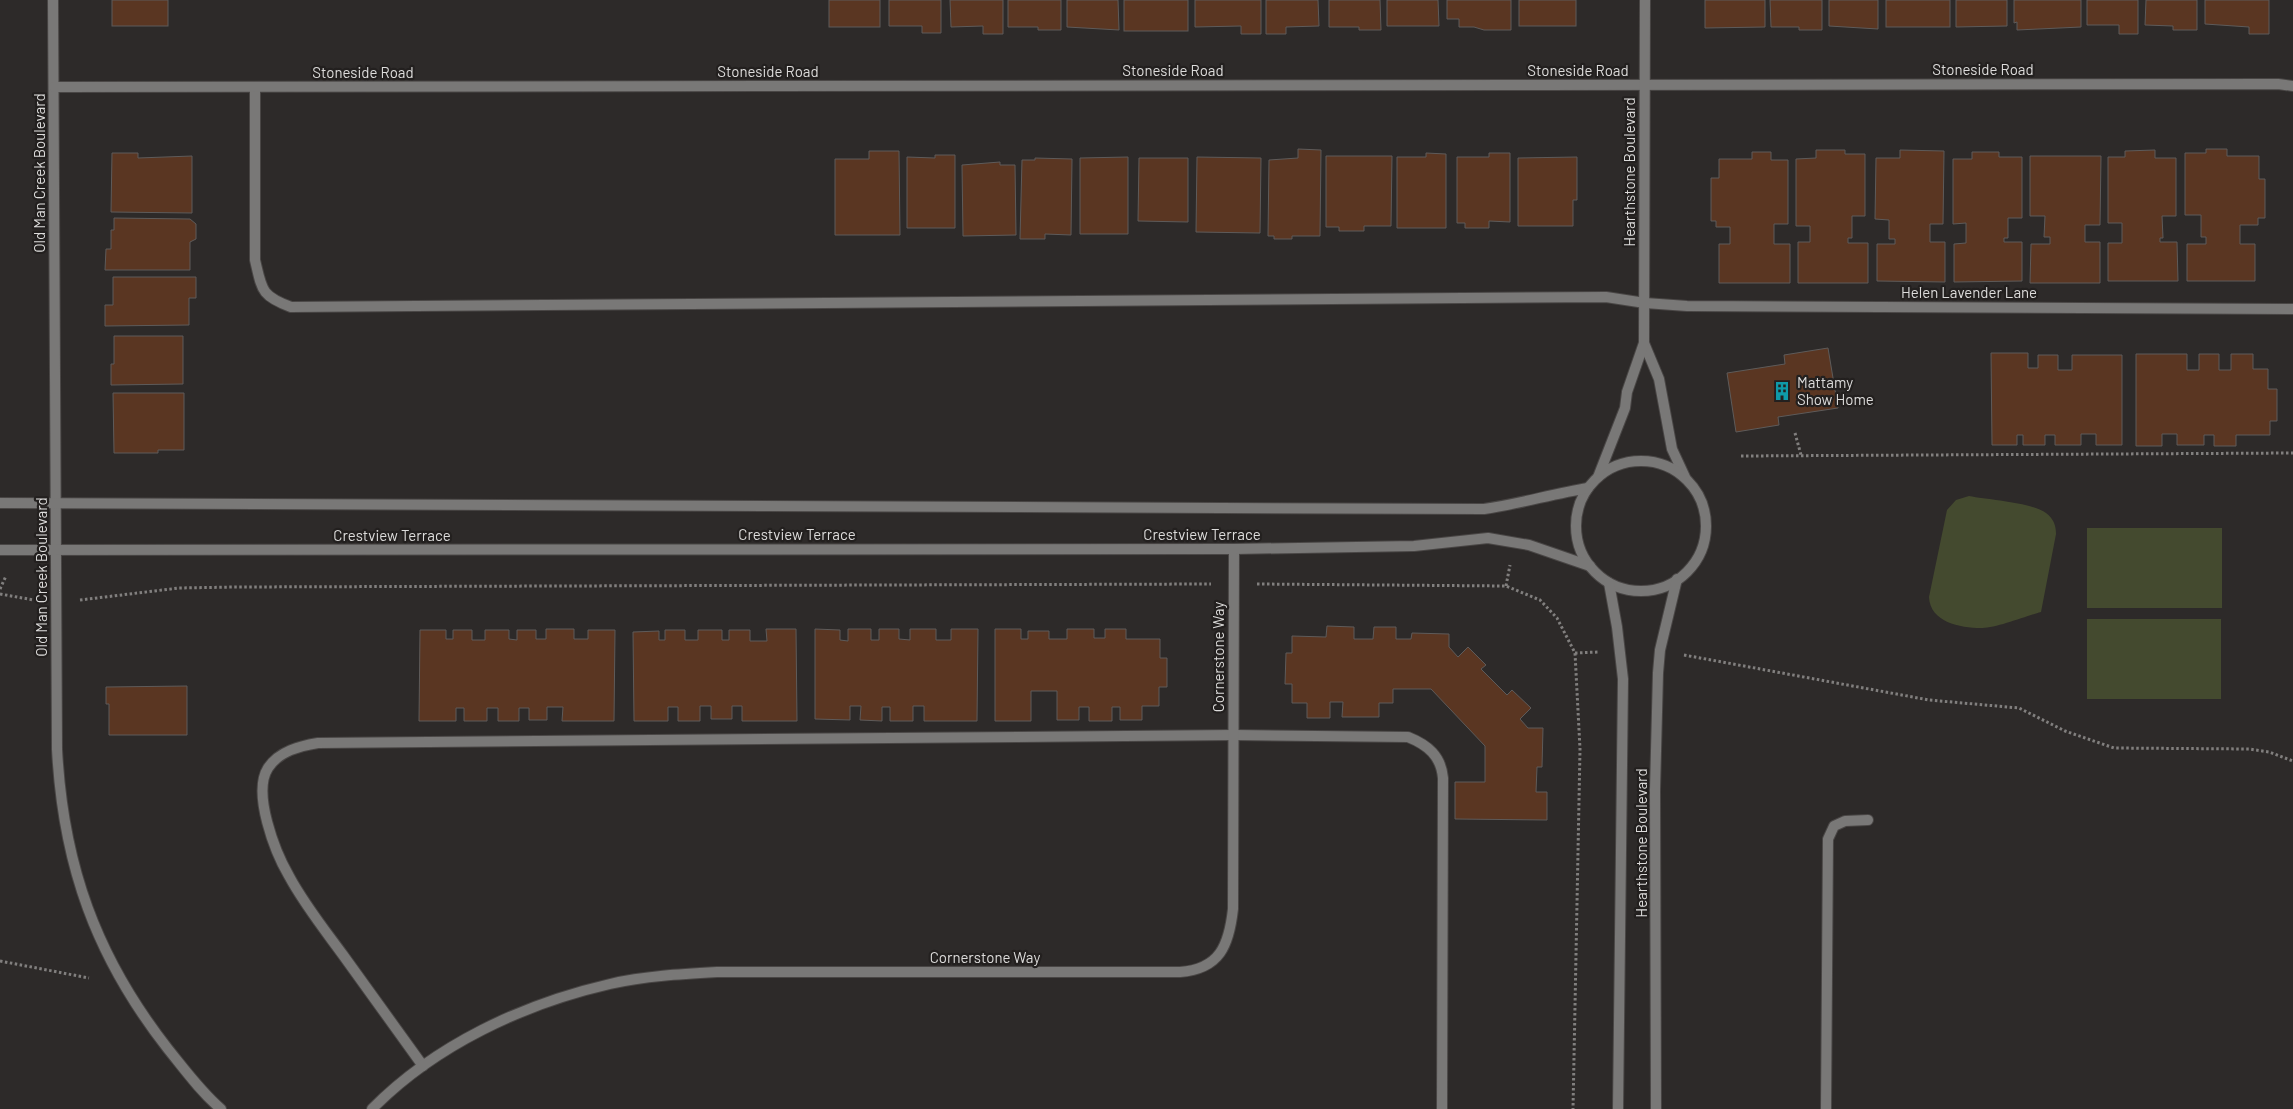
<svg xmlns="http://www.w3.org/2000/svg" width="2293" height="1109" font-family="Barlow,sans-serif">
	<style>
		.green { fill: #444a2f }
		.building { fill: #5a3622; stroke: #5e5b5a }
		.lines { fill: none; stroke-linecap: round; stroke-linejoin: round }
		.service-casing { stroke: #494645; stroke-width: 12 }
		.minor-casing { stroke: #494645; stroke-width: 12 }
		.tertiary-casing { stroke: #494645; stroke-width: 12 }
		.path { stroke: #817f7e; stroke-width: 3; stroke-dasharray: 2.5 2.5; stroke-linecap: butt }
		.service { stroke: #797877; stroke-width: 10 }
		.minor { stroke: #797877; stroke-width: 10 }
		.tertiary { stroke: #797877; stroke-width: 10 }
		.labels { text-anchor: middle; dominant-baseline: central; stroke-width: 4.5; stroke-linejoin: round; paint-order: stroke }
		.street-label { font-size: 15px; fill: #dddcdb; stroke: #23201f }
		.poi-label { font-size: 15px; fill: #dddcdb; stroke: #23201f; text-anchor: start }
	</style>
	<rect width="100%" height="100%" fill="#2d2a29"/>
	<!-- green -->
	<g class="green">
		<path d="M1969,496C1989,500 2030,502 2046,513C2054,519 2056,526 2056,534L2041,612C2026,616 1994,629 1981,628C1960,628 1930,622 1929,597L1947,510L1956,500Z"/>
		<rect x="2087" y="528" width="135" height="80"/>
		<rect x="2087" y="619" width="134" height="80"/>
	</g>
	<!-- building -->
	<g class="building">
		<rect x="112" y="0" width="56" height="26"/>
		<rect x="829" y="0" width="51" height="27"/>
		<polygon points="889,0 941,0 941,33 922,33 922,26 889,26"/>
		<polygon points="950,0 1003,0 1003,34 983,34 983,26 951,27"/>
		<polygon points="1008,0 1061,0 1061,30 1038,30 1038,27 1008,27"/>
		<polygon points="1067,0 1118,0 1119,30 1067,27"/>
		<rect x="1124" y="0" width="64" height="31"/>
		<polygon points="1195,0 1261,0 1261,34 1241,34 1241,26 1195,27"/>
		<polygon points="1266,0 1318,0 1319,26 1286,27 1286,34 1266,34"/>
		<polygon points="1329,0 1380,0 1381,30 1359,30 1359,27 1329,27"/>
		<polygon points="1387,0 1438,0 1439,26 1387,26"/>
		<polygon points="1447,0 1511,0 1511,30 1484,30 1474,27 1459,27 1459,19 1447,19"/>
		<rect x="1519" y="0" width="57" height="26"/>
		<polygon points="1705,0 1765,0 1765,27 1705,28"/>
		<polygon points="1770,0 1822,0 1822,30 1799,30 1799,27 1771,27"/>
		<polygon points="1829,0 1878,0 1878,29 1829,26"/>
		<rect x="1886" y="0" width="64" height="27"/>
		<polygon points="1956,0 2007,0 2007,26 1956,27"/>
		<polygon points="2014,0 2081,0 2081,27 2017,30 2017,22 2014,23"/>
		<polygon points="2087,0 2138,0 2138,34 2119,34 2119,25 2087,25"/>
		<polygon points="2146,0 2197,0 2197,30 2173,30 2173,26 2145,25"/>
		<polygon points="2205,0 2269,0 2269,34 2249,34 2249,27 2205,24"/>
		<polygon points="1298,149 1321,150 1320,236 1292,236 1292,239 1274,239 1274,236 1268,236 1269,160 1298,158"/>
		<polygon points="2206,149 2227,149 2227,156 2259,156 2259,179 2265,179 2265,218 2258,218 2258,225 2240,225 2240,244 2255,244 2255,281 2187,281 2187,244 2206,244 2206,237 2201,237 2201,215 2185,215 2185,153 2206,153"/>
		<polygon points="1816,150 1845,150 1845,154 1865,154 1865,216 1852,216 1852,238 1848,238 1848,243 1868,243 1868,283 1798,283 1798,242 1810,242 1810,226 1796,226 1796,159 1816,158"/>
		<polygon points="1900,150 1944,151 1943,224 1930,224 1930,242 1945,242 1945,282 1877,281 1877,244 1895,244 1895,239 1889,239 1889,220 1875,219 1876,158 1900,158"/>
		<polygon points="2155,150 2155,158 2176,158 2176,216 2162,216 2163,238 2160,238 2160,242 2177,242 2178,281 2108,281 2108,243 2122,243 2122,223 2108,223 2108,157 2125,157 2125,151"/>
		<polygon points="869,151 899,151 900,235 835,235 835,159 869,159"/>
		<polygon points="1752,152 1771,152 1771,160 1788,160 1788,224 1774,224 1774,244 1790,244 1790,283 1719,283 1719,244 1730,244 1730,227 1716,227 1716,221 1711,221 1711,178 1719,178 1719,159 1752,159"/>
		<polygon points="1972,152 1999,152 1999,157 2022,157 2022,218 2008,218 2008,238 2004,238 2004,242 2022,242 2022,281 1954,282 1954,244 1966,243 1966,223 1953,224 1953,159 1972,159"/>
		<polygon points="112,153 138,153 138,158 192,156 192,213 111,212"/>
		<polygon points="1426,153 1446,154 1446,228 1397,228 1397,157 1426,157"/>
		<polygon points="1489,153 1510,153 1510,222 1489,221 1489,228 1465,228 1465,223 1457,223 1457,157 1489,157"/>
		<polygon points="935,155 955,155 955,228 907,228 907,157 935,158"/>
		<polygon points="1326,156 1392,156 1391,226 1364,226 1364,231 1339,231 1339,227 1326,227"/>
		<polygon points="2030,156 2101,156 2100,225 2085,225 2085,242 2100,242 2100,283 2030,283 2031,244 2050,244 2050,237 2044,237 2045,216 2030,216"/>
		<polygon points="1128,157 1128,234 1080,234 1080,158"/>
		<polygon points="1197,157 1261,158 1260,233 1196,232"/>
		<polygon points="1577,157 1577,200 1573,200 1573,226 1518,226 1518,158"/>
		<polygon points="1035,158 1072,159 1071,235 1045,234 1045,239 1020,239 1022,160 1035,160"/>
		<polygon points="1139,158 1188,158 1188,222 1138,221"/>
		<polygon points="1000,162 1000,165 1015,165 1016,235 963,236 962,165"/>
		<polygon points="114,218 190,219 196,224 196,239 190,242 190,270 105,270 106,249 111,249 111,230 114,230"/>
		<polygon points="113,277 196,277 196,298 189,298 189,325 105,326 105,305 113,305"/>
		<polygon points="114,336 183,336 183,384 111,385 111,364 114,364"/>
		<polygon points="1828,348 1838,408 1778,417 1779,425 1736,432 1727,373 1785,364 1784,355"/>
		<polygon points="1991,353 2028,353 2028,368 2038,368 2038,355 2058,355 2058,370 2072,370 2072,355 2122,355 2122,445 2096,445 2096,434 2081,434 2081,445 2055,445 2055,435 2045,435 2045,445 2023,445 2023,435 2017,435 2017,445 1992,445"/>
		<polygon points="2136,354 2187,354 2187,370 2199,370 2199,354 2219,354 2219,370 2231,370 2231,354 2253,354 2253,369 2268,369 2268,389 2277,389 2277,421 2270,421 2270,435 2236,435 2236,446 2214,446 2214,435 2204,435 2204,445 2177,445 2177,434 2162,434 2162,446 2136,446"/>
		<polygon points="113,393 184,393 184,450 158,450 158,453 114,453"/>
		<polygon points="1327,626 1354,627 1354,639 1373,639 1374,627 1396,627 1396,639 1411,639 1412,633 1449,634 1449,647 1458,657 1468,647 1486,665 1481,669 1507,695 1512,690 1531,708 1520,719 1528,728 1543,728 1542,767 1537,767 1536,792 1547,792 1547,820 1455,819 1455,782 1485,782 1485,746 1431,689 1393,689 1393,703 1379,703 1379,717 1342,717 1343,702 1330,702 1330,718 1307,718 1307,703 1292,703 1292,684 1285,684 1286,653 1292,653 1292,636 1326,637"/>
		<polygon points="546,629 574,629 574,639 588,639 588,630 615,630 614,721 562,721 563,707 547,707 547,720 529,720 529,708 519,708 519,721 498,721 498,708 487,708 487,721 464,721 464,708 456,708 456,721 419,721 420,630 446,630 446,639 453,639 453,630 472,630 472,640 485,640 485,630 509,630 509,639 517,640 517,630 536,630 536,639 546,639"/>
		<polygon points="766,629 796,629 797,721 742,721 742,706 732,706 732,719 711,719 711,706 700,706 700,721 678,721 678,707 668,707 668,721 634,721 633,632 659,631 659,640 665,640 665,630 685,630 685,640 698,640 698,630 722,630 722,640 729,640 729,630 750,630 750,641 767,641"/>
		<polygon points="815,629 840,630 840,640 848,641 848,629 871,629 871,640 879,640 879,629 899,629 899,639 910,640 910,629 936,629 936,640 951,640 951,629 978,629 977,721 924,721 924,706 913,706 913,721 890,721 890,707 882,707 882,721 860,720 861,706 850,706 850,720 815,719"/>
		<polygon points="995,629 1021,629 1021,639 1028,639 1028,631 1049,631 1049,639 1067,639 1067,629 1094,629 1094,638 1105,638 1105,629 1126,629 1126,639 1160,639 1160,658 1167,658 1167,687 1159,687 1159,706 1142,706 1142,720 1120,720 1120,707 1112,707 1112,721 1089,721 1089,707 1079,707 1079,720 1057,720 1057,691 1031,691 1031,721 995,721"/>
		<polygon points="187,686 187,735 109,735 109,704 106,704 106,687"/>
	</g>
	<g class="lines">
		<!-- service casing -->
		<g class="service-casing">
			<g id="service">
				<path d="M255,87V260C262,290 261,296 291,307L1606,297L1645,303"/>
				<path d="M423,1066C396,1029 370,992 343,955C324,929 304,904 289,876C275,852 252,793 268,768C279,751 300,746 318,743L1234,735L1408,737C1428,745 1441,756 1443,778L1442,1109"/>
				<polyline points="1826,1109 1828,839 1834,826 1845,821 1868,820"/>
			</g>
		</g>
		<!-- minor casing -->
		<g class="minor-casing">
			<g id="minor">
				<path d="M53,0L57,749C63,865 96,957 168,1049C185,1070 201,1092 221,1109"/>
				<polyline points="54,87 2278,84 2293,86"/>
				<polyline points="1645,303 1687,306 2293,309"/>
				<path d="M372,1109C435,1045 523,1004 610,984C645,976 683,974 719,972H1180C1220,969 1229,945 1233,909L1234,549"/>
			</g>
		</g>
		<!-- tertiary casing -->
		<g class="tertiary-casing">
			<g id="tertiary">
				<polyline points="1644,343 1659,379 1672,449 1685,477"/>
				<circle cx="1641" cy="526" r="65"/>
				<polyline points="1598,477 1625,408 1627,392 1644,343 1645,0"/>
				<path d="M0,503L1484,509C1519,504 1552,494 1588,488"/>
				<polyline points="0,550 1234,549 1414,546 1488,538 1529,545 1590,566"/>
				<polyline points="1609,583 1617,627 1623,679 1618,1109"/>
				<polyline points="1656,1109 1655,790 1658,673 1660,650 1677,579"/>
			</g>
		</g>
		<!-- path -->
		<g class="path">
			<polyline points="1795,433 1801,455"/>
			<polyline points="1741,456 2293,453"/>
			<polyline points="1257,584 1506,586 1540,600 1557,618 1575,653 1580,749 1573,1109"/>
			<polyline points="1506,586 1510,565"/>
			<polyline points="0,589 6,576"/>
			<polyline points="0,594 34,600"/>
			<polyline points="80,600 179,588 236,587 1211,584"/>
			<polyline points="1575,653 1598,652"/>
			<polyline points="1684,655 1929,700 2019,708 2065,731 2114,748 2249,749 2269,752 2293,761"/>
			<polyline points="0,961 89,978"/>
		</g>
		<!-- service -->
		<use href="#service" class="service"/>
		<!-- minor -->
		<use href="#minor" class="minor"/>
		<!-- tertiary -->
		<use href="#tertiary" class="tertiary"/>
	</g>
	<!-- icons -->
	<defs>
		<g id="building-bare" transform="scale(1.5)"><path d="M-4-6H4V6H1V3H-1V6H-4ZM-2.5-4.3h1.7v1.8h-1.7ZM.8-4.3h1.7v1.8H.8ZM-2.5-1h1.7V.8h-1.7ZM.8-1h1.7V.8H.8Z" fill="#0f9aa8" stroke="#23201f" stroke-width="2.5" paint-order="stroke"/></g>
	</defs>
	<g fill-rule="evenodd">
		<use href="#building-bare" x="1782" y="391"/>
	</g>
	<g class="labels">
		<!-- street labels -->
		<g class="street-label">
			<text x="1983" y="69">Stoneside Road</text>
			<text x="1173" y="70">Stoneside Road</text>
			<text x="1578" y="70">Stoneside Road</text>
			<text x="768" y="71">Stoneside Road</text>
			<text x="363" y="72">Stoneside Road</text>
			<text transform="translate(1629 172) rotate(-90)">Hearthstone Boulevard</text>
			<text transform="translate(39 173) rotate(-90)">Old Man Creek Boulevard</text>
			<text x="1969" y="292">Helen Lavender Lane</text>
			<text x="797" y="534">Crestview Terrace</text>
			<text x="1202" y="534">Crestview Terrace</text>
			<text x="392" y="535">Crestview Terrace</text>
			<text transform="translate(41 577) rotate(-90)">Old Man Creek Boulevard</text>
			<text transform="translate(1218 657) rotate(-90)">Cornerstone Way</text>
			<text transform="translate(1641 843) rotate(-90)">Hearthstone Boulevard</text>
			<text x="985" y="957">Cornerstone Way</text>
		</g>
		<!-- poi labels -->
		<g class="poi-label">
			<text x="1797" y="382">Mattamy<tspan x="1797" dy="17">Show Home</tspan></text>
		</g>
	</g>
</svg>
